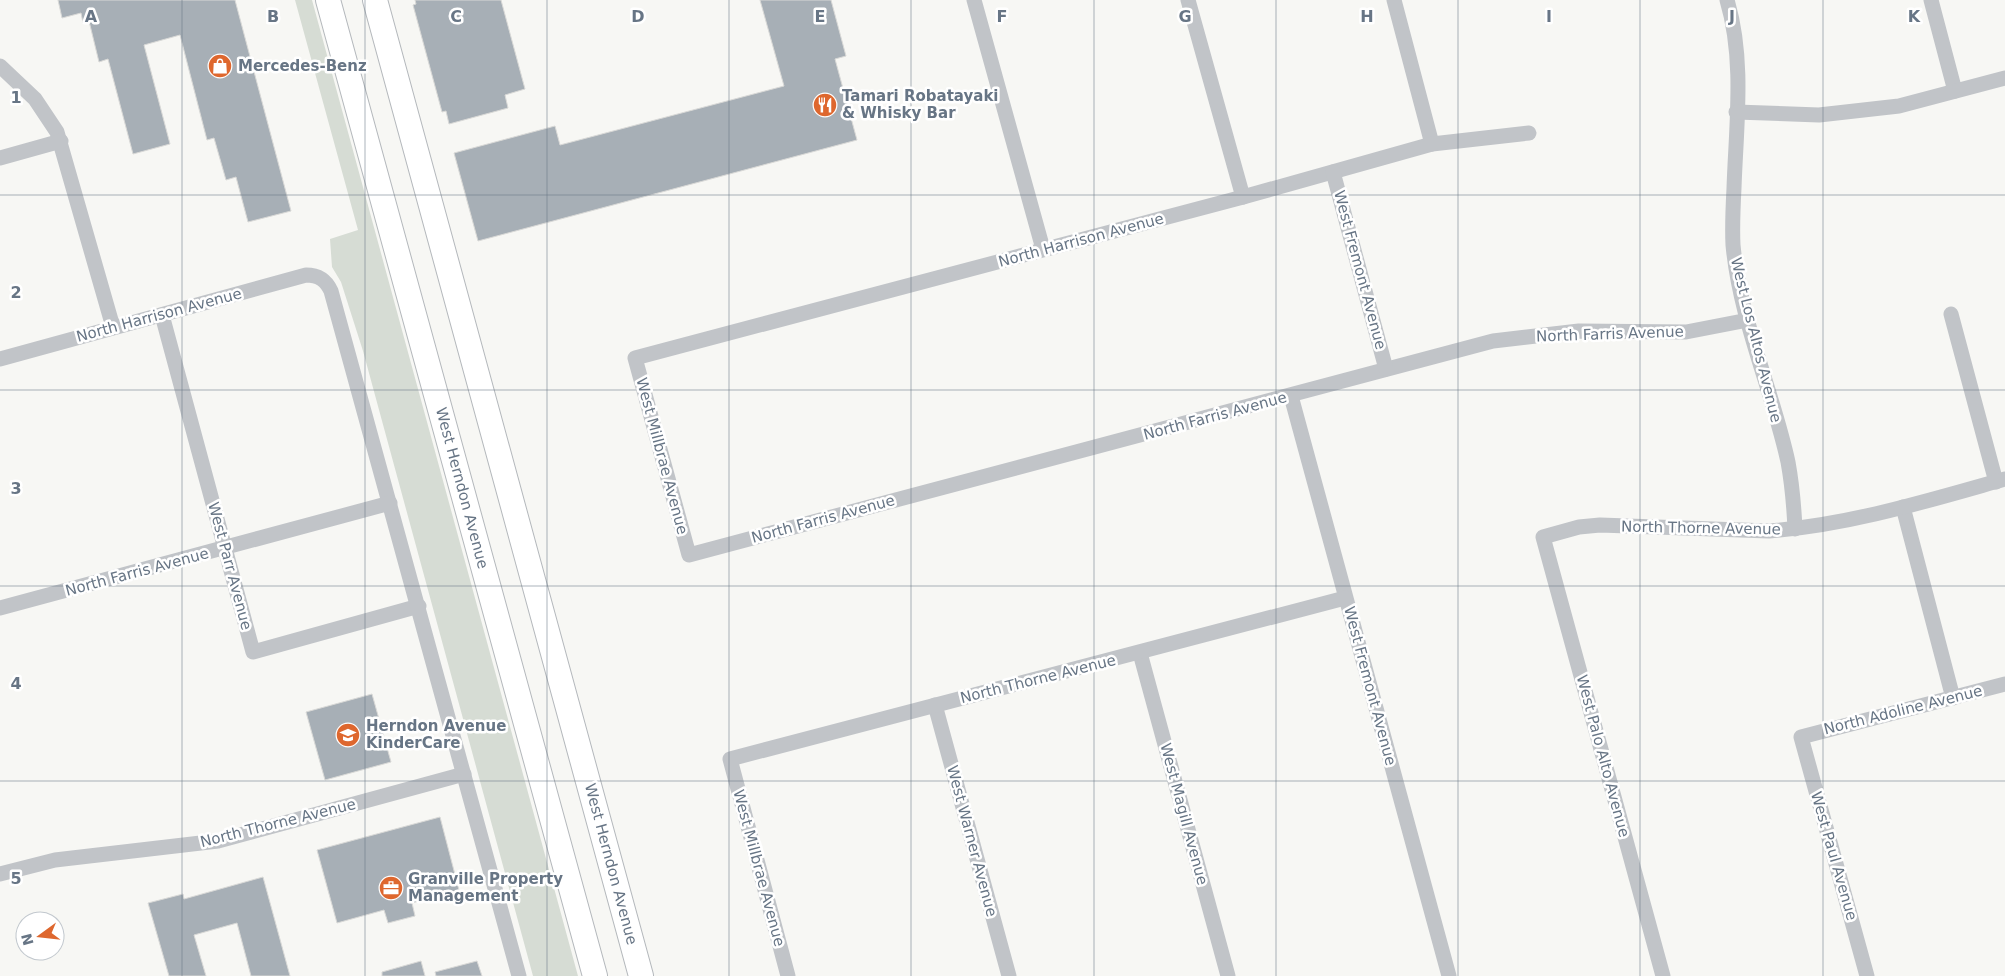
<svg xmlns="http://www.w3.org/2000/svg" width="2005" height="976" font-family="'DejaVu Sans',sans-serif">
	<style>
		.green { fill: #d6dcd4 }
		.building { fill: #a7afb6; stroke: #d9d9d7 }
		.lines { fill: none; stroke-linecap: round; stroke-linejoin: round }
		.primary-casing { stroke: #b4b8bc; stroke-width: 26 }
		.street { stroke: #c1c4c8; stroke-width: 15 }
		.primary { stroke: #fff; stroke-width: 24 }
		.grid { fill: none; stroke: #677585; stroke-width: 1; stroke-opacity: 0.55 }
		.labels { text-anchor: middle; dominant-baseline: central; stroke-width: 5; stroke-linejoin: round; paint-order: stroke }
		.poi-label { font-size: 15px; font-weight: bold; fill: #677585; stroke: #fff; text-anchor: start }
		.street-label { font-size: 15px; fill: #677585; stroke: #fff }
		.grid-label { font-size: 16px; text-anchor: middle; font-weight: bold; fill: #677585; stroke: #fff; stroke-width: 5; stroke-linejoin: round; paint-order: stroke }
	</style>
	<rect width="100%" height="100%" fill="#f7f7f4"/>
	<!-- green -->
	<polygon class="green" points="295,0 312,0 578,976 533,976 363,351 341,282 332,267 330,239 358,230"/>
	<!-- building -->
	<g class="building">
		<polygon points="58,0 235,0 291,211 248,222 236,177 226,180 214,138 207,140 180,35 144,45 170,144 133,154 108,59 99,62 89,21 83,23 81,13 62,18"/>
		<polygon points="415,0 501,0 525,89 505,95 508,108 449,124 446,111 442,112 413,5 416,4"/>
		<polygon points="760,0 831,0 846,56 835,59 857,140 478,241 454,153 555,126 560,145 784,86"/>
		<polygon points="372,694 391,762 325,780 306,712"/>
		<polygon points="440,817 459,890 412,903 415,916 388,923 384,910 337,923 317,850"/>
		<polygon points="263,877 290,976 251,976 237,923 194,935 206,976 169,976 148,903 183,894 184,899"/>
		<polygon points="421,961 425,976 382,976 382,972"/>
		<polygon points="477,961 482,976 436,976 435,972"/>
	</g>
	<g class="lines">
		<!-- primary casing -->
		<g class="primary-casing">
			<g id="primary">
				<polyline points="328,0 595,976"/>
				<polyline points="375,0 641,976"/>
			</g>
		</g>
		<!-- street -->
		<g class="street">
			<polyline points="974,0 1043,249"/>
			<polyline points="1188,0 1243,197"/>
			<polyline points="1394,0 1432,144"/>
			<path d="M1727,0C1745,60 1736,127 1734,188C1733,207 1732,226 1733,245C1740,320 1772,389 1788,462C1792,484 1794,507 1795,529"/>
			<polyline points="1931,0 1955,91"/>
			<polyline points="0,66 35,99 57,132 113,327"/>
			<polyline points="1736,112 1819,115 1899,106 2005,78"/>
			<polyline points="1529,133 1432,144 1243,197 635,358 689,555 1493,341 1579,331 1686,332 1748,320"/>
			<polyline points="0,158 61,141"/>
			<polyline points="1333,172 1386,369"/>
			<polyline points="1951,314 1996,482"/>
			<polyline points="162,315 253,652 419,606"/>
			<path d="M0,359L306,275C319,275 326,280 331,291L519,976"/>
			<polyline points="1291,396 1449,976"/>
			<polyline points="1903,507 1953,698"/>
			<polyline points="0,608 390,503"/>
			<polyline points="1140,653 1228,976"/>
			<polyline points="935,705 1009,976"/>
			<polyline points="0,874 55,860 218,841 464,774"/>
			<polyline points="788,976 730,759 1345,598"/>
			<path d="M1663,976L1543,537L1579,527L1600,525L1769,531C1849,525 1927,501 2005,479"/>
			<polyline points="1867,976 1801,737 2005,684"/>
		</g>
		<!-- primary -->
		<use href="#primary" class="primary"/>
	</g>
	<!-- grid -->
	<path class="grid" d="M182,0V976M365,0V976M547,0V976M729,0V976M911,0V976M1094,0V976M1276,0V976M1458,0V976M1640,0V976M1823,0V976M0,195H2005M0,390H2005M0,586H2005M0,781H2005"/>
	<!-- icons -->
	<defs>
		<g id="shop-disc" transform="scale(1.25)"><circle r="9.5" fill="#de672e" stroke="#fff"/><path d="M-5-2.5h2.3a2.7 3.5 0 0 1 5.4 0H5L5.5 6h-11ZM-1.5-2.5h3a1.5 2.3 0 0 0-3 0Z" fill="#fff"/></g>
		<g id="restaurant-disc" transform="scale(1.25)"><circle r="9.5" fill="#de672e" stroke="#fff"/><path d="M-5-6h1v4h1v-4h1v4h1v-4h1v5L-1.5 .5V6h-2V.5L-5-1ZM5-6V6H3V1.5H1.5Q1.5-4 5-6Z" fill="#fff"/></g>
		<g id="school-disc" transform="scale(1.25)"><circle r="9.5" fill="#de672e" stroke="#fff"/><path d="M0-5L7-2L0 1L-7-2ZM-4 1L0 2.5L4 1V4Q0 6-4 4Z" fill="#fff"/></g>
		<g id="office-disc" transform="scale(1.25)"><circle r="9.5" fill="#de672e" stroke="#fff"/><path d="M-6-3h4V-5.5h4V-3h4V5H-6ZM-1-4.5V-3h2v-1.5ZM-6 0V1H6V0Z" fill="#fff"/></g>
	</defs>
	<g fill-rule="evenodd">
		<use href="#shop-disc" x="220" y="66"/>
		<use href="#restaurant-disc" x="825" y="105"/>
		<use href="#school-disc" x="348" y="735"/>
		<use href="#office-disc" x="391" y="888"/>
	</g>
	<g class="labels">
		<!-- poi labels -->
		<g class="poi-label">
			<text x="238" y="66">Mercedes-Benz</text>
			<text x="842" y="96">Tamari Robatayaki<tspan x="842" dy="17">&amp; Whisky Bar</tspan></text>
			<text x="366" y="726">Herndon Avenue<tspan x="366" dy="17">KinderCare</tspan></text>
			<text x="408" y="879">Granville Property<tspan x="408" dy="17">Management</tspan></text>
		</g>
		<!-- street labels -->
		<g class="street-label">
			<text transform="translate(1081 240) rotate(-15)">North Harrison Avenue</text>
			<text transform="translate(1360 270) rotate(75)">West Fremont Avenue</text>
			<text transform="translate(159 315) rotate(-15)">North Harrison Avenue</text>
			<text transform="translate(1610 334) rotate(-2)">North Farris Avenue</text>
			<text transform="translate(1756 340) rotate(76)">West Los Altos Avenue</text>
			<text transform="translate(1215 416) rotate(-15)">North Farris Avenue</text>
			<text transform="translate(662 456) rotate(75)">West Millbrae Avenue</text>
			<text transform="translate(462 488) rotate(75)">West Herndon Avenue</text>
			<text transform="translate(823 519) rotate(-15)">North Farris Avenue</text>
			<text transform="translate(1701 528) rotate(1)">North Thorne Avenue</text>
			<text transform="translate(230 566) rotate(75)">West Parr Avenue</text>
			<text transform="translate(137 572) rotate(-15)">North Farris Avenue</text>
			<text transform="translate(1038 679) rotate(-14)">North Thorne Avenue</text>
			<text transform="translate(1370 686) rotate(75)">West Fremont Avenue</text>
			<text transform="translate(1903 710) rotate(-14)">North Adoline Avenue</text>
			<text transform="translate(1603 756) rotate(75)">West Palo Alto Avenue</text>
			<text transform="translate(1184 814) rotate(75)">West Magill Avenue</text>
			<text transform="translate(278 823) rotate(-14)">North Thorne Avenue</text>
			<text transform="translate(972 841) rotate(75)">West Warner Avenue</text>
			<text transform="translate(1834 856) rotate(74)">West Paul Avenue</text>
			<text transform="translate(611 864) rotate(75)">West Herndon Avenue</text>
			<text transform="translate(759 868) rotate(75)">West Millbrae Avenue</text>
		</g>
	</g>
	<g class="grid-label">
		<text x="91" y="22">A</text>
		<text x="273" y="22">B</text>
		<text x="456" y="22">C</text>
		<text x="638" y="22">D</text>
		<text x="820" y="22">E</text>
		<text x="1002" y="22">F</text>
		<text x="1185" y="22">G</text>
		<text x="1367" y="22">H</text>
		<text x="1549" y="22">I</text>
		<text x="1732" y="22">J</text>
		<text x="1914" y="22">K</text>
		<text x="16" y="103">1</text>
		<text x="16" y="298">2</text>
		<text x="16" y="494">3</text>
		<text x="16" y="689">4</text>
		<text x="16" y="884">5</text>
	</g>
	<!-- north arrow -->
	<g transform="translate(40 936) rotate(255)"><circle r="24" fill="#ffffff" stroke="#c2c8ce"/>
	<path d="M0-4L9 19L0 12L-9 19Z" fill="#de672e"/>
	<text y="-8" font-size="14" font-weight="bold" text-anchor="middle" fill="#677585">N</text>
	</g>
</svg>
